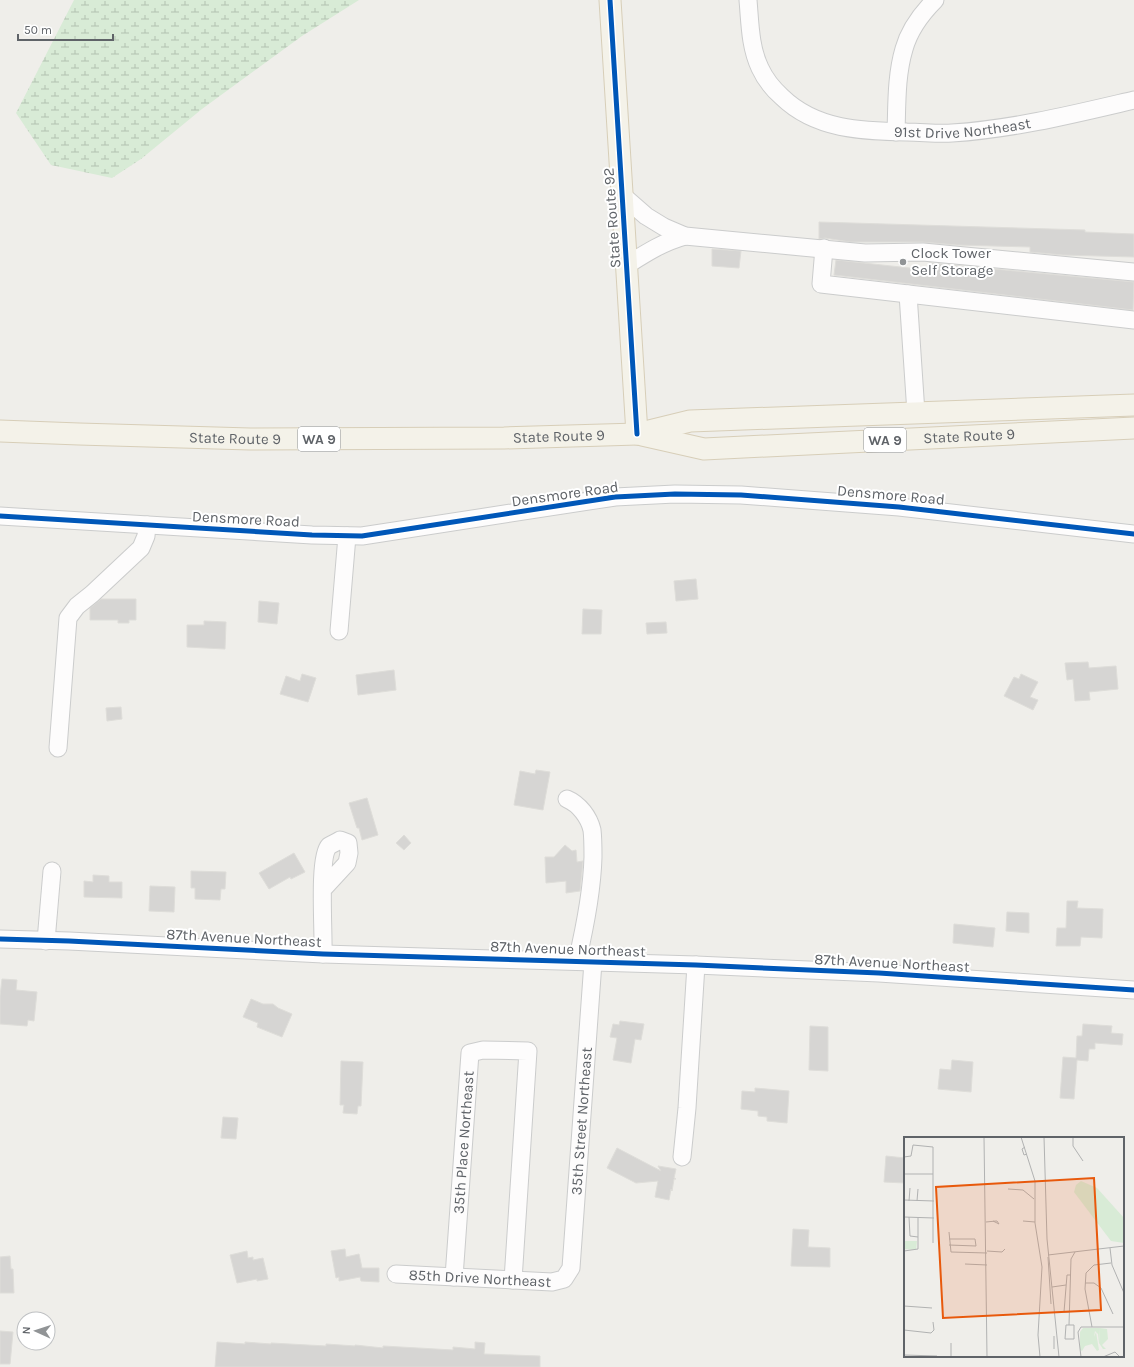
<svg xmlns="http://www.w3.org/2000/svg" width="1134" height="1367" font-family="Karla,sans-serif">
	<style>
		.wetland { fill: url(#wetland-marsh) }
		.building { fill: #d6d5d3; stroke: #deddd9 }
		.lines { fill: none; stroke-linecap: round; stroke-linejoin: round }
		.minor-casing { stroke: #cbcccc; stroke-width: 19 }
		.major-casing { stroke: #d7ceb8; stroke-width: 23 }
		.minor { stroke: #fdfcfc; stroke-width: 17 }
		.major { stroke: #f4f2e9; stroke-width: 21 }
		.cycleway-casing { stroke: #fff; stroke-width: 8 }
		.cycleway { stroke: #0057b8; stroke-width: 5 }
		.poi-dot { fill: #919496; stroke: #fff; stroke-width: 1.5 }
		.labels { text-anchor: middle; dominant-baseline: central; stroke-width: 4; stroke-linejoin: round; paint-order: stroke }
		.shield { fill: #fff; stroke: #8f9295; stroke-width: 1 }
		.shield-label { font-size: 14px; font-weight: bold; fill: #5f6368 }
		.street-label { font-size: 15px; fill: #5f6368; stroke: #fff }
		.poi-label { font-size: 15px; fill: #5f6368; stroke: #fff; text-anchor: start }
		.inset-road { fill: none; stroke: #b1b2b2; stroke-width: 1 }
		.view { fill: #e8590c; fill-opacity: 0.15; stroke: #e8590c; stroke-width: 2 }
		.inset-edge { fill: none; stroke: #5f6368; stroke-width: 2 }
	</style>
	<defs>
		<pattern id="wetland-marsh" width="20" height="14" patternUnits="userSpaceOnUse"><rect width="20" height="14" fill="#d8ebd6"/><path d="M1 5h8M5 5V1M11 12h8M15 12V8" fill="none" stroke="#b2c2b1"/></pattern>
	</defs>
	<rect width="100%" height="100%" fill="#efeeea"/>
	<!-- wetland -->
	<polygon class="wetland" points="74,0 359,0 302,36 202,109 141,159 112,178 51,165 16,113"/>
	<!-- building -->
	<g class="building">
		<polygon points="819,222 1085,230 1085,232 1134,234 1134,257 1063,255 1030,252 1030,247 957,245 923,242 850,242 825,238 819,239"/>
		<polygon points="712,249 741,251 739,268 712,266"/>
		<polygon points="836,260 928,270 929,263 1134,282 1133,310 834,275"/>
		<polygon points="696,579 698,599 676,601 674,581"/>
		<polygon points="101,599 136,599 136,620 129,620 129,623 118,623 118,620 90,620 90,608"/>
		<polygon points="259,601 279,603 277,624 258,622"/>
		<polygon points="583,609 602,610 601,634 582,634"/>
		<polygon points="204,621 226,622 225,649 187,647 187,625 204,625"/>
		<polygon points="666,622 667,633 647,634 646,623"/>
		<polygon points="1088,662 1089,668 1116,666 1118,689 1089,692 1090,700 1075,701 1073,679 1067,680 1065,663"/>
		<polygon points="394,670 396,690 358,695 356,675"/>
		<polygon points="302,674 316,678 308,702 280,694 286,676 300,681"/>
		<polygon points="1021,674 1038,682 1030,697 1038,700 1033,710 1004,696 1014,677 1019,679"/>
		<polygon points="121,707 122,719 107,721 106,708"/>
		<polygon points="536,770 550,772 543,810 514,805 520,771 535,774"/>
		<polygon points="367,798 378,835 362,840 359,828 357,828 349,803"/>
		<polygon points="404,835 411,843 404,850 396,843"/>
		<polygon points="565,845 572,851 576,850 577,862 583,861 580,891 566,893 566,881 546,883 545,857 554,857"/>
		<polygon points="294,853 305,872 291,879 290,877 269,889 259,873"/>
		<polygon points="191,871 226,872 225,889 221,889 220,900 195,899 195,888 191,888"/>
		<polygon points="93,875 109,876 109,882 122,882 122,898 84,897 84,881 93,882"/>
		<polygon points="150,886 175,887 174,912 149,911"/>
		<polygon points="1067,901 1078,901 1077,908 1103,909 1102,938 1081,937 1080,946 1056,946 1057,928 1066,928"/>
		<polygon points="1007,912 1029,913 1029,933 1006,931"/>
		<polygon points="954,924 995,928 993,947 953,943"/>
		<polygon points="2,979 17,980 16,990 37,992 34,1021 28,1020 27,1026 0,1024 0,996"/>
		<polygon points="251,999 263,1004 273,1004 278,1008 292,1014 282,1037 257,1027 258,1023 243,1017"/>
		<polygon points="620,1021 644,1024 641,1040 635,1039 631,1063 613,1060 617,1038 610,1037 613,1024 619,1025"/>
		<polygon points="1083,1024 1112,1026 1111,1033 1123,1034 1122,1045 1095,1043 1095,1049 1089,1049 1088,1061 1077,1060 1074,1099 1060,1098 1063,1057 1076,1058 1077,1036 1082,1036"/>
		<polygon points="810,1026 828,1027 828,1071 809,1070"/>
		<polygon points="952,1060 973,1062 971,1092 938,1089 940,1069 951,1070"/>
		<polygon points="341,1061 363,1062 361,1106 358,1106 357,1114 343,1113 344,1105 340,1105"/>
		<polygon points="755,1088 789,1091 787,1123 767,1121 767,1117 758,1116 758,1111 741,1109 742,1091 755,1092"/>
		<polygon points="223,1117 238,1118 236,1139 221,1138"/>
		<polygon points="617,1148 661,1171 658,1166 676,1169 674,1178 676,1179 674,1179 672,1191 671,1189 669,1200 655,1197 658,1181 636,1183 607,1168"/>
		<polygon points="886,1156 905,1158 905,1183 884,1182"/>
		<polygon points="793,1229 809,1230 808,1247 830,1248 830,1267 791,1266"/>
		<polygon points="345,1249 346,1257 359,1254 362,1268 379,1268 379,1282 361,1281 360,1277 339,1281 339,1277 336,1278 331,1251"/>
		<polygon points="247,1251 248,1258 253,1257 253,1260 263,1258 268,1279 257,1281 257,1279 237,1283 230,1255"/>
		<polygon points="10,1256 11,1269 13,1269 14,1293 0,1293 0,1257"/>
		<polygon points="0,1331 13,1332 10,1364 0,1364"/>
		<polygon points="217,1342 245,1344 245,1342 271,1344 271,1343 326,1346 326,1344 355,1346 355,1345 383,1348 383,1346 453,1350 453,1347 475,1349 475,1342 485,1343 484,1354 540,1356 540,1367 215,1367"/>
	</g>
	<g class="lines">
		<!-- minor casing -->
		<g class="minor-casing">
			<g id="minor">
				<path id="s1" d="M748,0C750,23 750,47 760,68C765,79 773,89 782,97C816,130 862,131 907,132C922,132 937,134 952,133C1014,129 1074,114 1134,100"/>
				<path d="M896,132C897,105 896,76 904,49C909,31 922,13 935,0"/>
				<polyline points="622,195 646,216 664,227 685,236 865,253 923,252 1134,272"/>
				<polyline points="824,248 821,284 1134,320"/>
				<path d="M627,265C646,253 663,242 685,236"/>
				<polyline points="908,294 916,413"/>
				<polyline points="0,516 312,535 362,536 615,497 675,494 741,495 899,507 1134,534"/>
				<polyline points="339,631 347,536"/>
				<polyline points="58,748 68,618 77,606 92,594 141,548 146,536 147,525"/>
				<path d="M567,799C579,804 589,817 592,830C593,838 593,849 593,857C592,893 585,927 577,961"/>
				<path d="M323,889L347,863L349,853L348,843L340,840C337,842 332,844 329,846C318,857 324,934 323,954"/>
				<polyline points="0,939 69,941 323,954 696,965 879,973 1134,990"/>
				<polyline points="46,941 52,871"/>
				<polyline points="682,1157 687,1108 696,965"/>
				<path id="s2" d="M396,1274L552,1282L564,1279L571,1268L593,962"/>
				<path id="s3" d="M454,1277L470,1053L483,1050L528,1051L513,1280"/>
			</g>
		</g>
		<!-- major casing -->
		<g class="major-casing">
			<g id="major">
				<polyline points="610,0 637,434"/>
				<path id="s4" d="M0,431L79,434L250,439L504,438L637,434L690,421L1134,405"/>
				<path id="s5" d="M642,435L704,449L1134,428"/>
			</g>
		</g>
		<!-- minor -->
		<use href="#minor" class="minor"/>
		<!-- major -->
		<use href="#major" class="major"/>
		<!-- cycleway casing -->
		<g class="cycleway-casing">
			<g id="cycleway">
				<polyline points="610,0 637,434"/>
				<polyline points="0,516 312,535 362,536 615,497 675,494 741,495 899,507 1134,534"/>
				<polyline points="0,939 69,941 323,954 696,965 879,973 1134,990"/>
			</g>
		</g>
		<!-- cycleway -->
		<use href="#cycleway" class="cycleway"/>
	</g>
	<!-- markers -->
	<circle class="poi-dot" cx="903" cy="262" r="4"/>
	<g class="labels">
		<!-- shield labels -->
		<g class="shield">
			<rect x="298" y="427" width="42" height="24" rx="3"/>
			<rect x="864" y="428" width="42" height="24" rx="3"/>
		</g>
		<g class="shield-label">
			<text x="319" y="439">WA 9</text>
			<text x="885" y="440">WA 9</text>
		</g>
		<!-- street labels -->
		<g class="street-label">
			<text stroke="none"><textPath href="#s1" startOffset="295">91st Drive Northeast</textPath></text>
			<text transform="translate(612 218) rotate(-94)">State Route 92</text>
			<text stroke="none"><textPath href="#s5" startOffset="329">State Route 9</textPath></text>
			<text stroke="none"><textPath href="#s4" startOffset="559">State Route 9</textPath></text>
			<text stroke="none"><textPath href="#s4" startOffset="235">State Route 9</textPath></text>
			<text transform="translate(565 494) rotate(-8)">Densmore Road</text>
			<text transform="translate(891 495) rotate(5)">Densmore Road</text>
			<text transform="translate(246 519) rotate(3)">Densmore Road</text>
			<text transform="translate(244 938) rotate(3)">87th Avenue Northeast</text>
			<text transform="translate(568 949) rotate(2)">87th Avenue Northeast</text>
			<text transform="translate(892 963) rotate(3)">87th Avenue Northeast</text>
			<text stroke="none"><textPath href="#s2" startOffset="329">35th Street Northeast</textPath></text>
			<text stroke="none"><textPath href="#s3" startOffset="135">35th Place Northeast</textPath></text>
			<text stroke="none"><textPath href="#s2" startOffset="84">85th Drive Northeast</textPath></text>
		</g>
		<!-- poi labels -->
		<g class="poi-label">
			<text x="911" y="253">Clock Tower<tspan x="911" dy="17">Self Storage</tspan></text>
		</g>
	</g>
	<!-- overview -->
	<g transform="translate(904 1137)">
		<rect width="220" height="220" fill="#efeeea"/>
		<path d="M179,191H196L195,206L194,197L191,194L190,200L192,195L195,213L193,214L188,207L181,209L178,214L176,213V195Z" fill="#d8ebd6"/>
		<path d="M177,44L193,51L220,81V106L207,104L170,55L172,48Z" fill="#d8ebd6"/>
		<path d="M0,104H13L12,113L0,112ZM196,191L203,192L204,202L198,208L202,212H199L195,206Z" fill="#d8ebd6"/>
		<path class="inset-road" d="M80,0L83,220M117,0L131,44V86L138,130L134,198L136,220M140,0L143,102L155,220M169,0V9L179,24M121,10L118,12L120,18L123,17M0,20L7,19L9,8L29,10V106M0,37H29M104,52L119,53L130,62M0,63L30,64M5,64L6,51M13,64L14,52M0,80L30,81M5,80L6,99L14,100M119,84L131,85M82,85L92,84H93L95,87L89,84M45,95L47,115L83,116M45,102H71L72,109L45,108M206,111L208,128L220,156M0,114L14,112V81M83,114L98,115L101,112M144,118L220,109M144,120L147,167M61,127L83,128M181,146H190L197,151L209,177M148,150L162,148M0,169L28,171M166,175H160L163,138H167M162,188H170V202H161ZM165,188L167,122L171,115M188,190L181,152L182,136L190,128L207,126M0,193L27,196L30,193L29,185M47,206V220M150,212V199M0,218L33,219M177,220L174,195L177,190H220M199,220L211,215L216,220"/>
		<path class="view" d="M190,41L197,173L39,181L32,50Z"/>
		<rect width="220" height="220" class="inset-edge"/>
	</g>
	<!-- north arrow -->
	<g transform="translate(36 1331) rotate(273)"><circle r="19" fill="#ffffff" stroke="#bfc1c3"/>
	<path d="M0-3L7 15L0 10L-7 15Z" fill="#919496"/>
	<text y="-6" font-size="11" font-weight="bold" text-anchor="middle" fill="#5f6368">N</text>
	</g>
	<!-- scale -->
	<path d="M18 34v6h95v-6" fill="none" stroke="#5f6368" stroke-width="2"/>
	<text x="24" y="34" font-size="12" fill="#5f6368" stroke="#ffffff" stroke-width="3" paint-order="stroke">50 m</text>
</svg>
